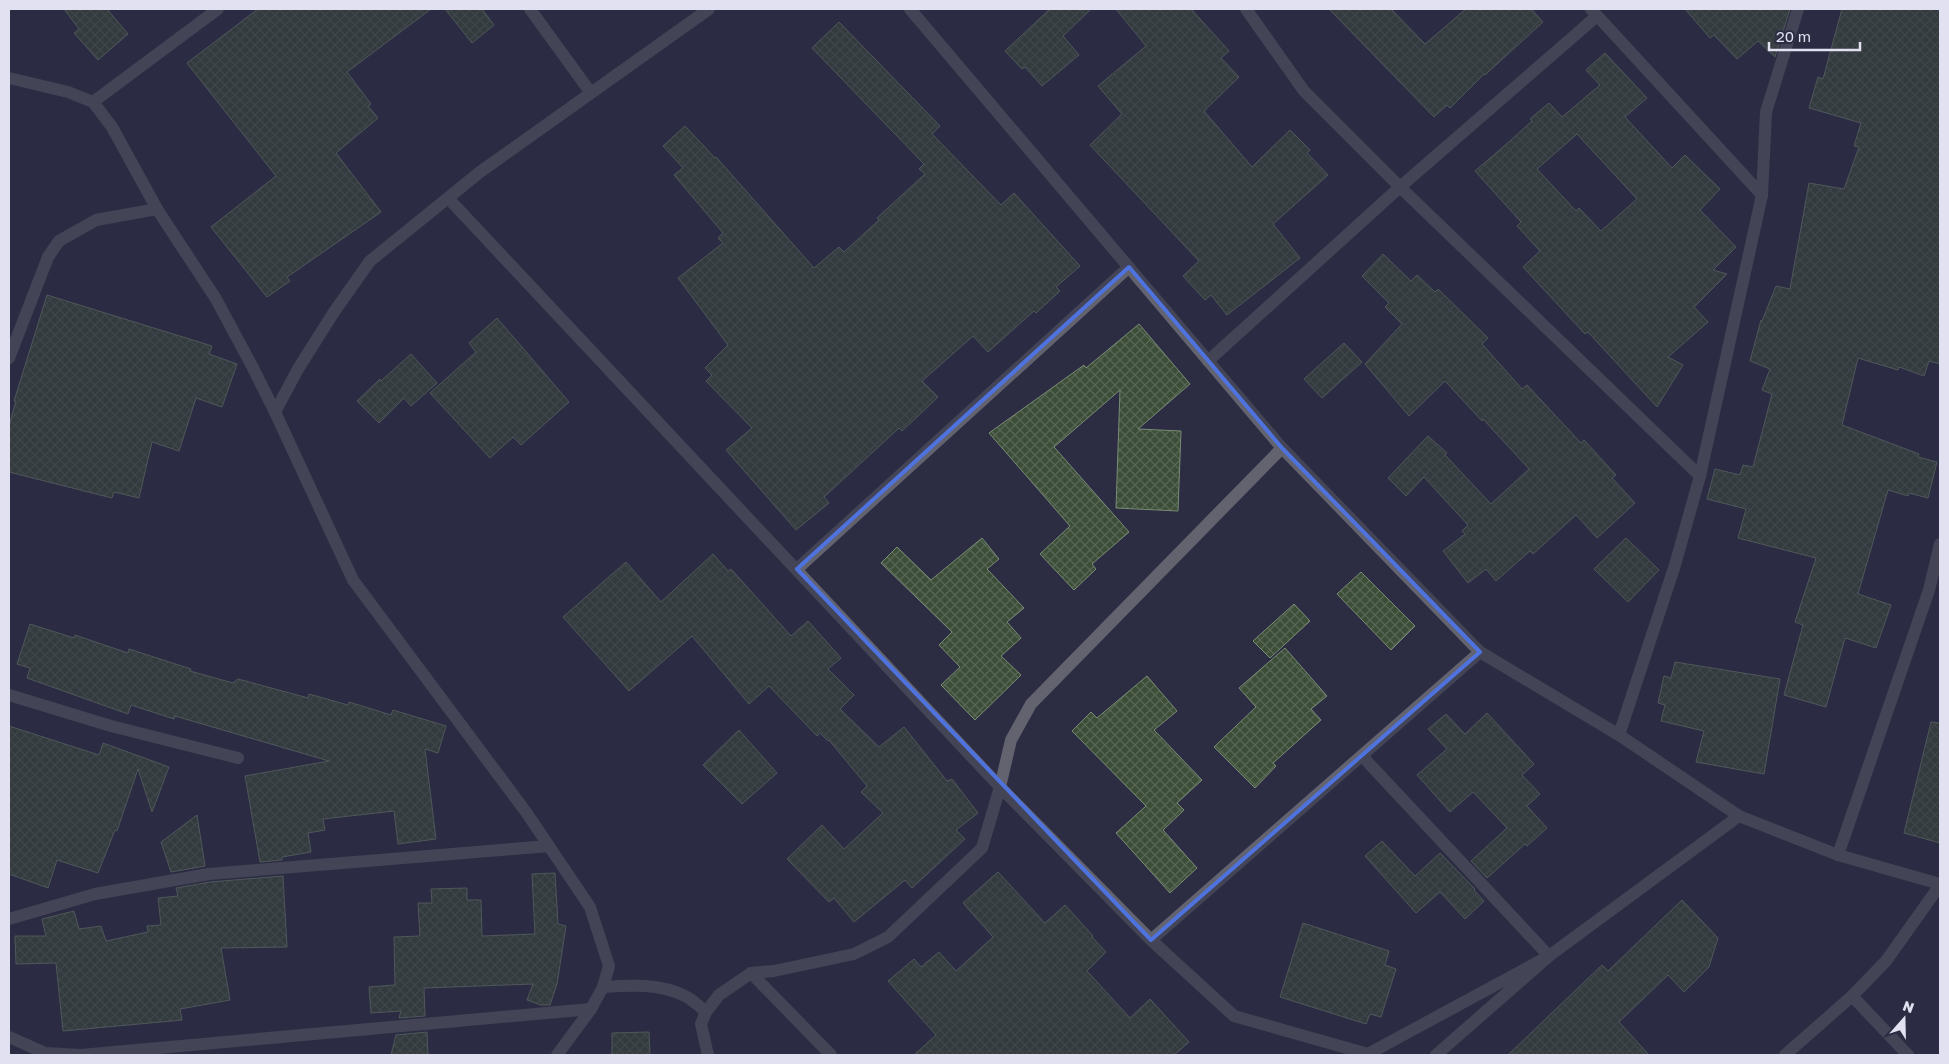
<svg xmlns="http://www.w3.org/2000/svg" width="1949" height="1064" font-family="'Golos Text',sans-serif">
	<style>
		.building { fill: url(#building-cross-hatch); stroke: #798c74; fill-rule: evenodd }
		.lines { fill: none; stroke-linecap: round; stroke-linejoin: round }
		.minor { stroke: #63636f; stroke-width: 12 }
		.marked { fill: none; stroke: #4e73de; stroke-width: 4; stroke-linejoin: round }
	</style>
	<defs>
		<pattern id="building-cross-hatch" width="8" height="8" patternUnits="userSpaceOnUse" patternTransform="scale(1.25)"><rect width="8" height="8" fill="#3c4e38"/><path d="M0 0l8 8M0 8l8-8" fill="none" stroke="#586755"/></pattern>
	</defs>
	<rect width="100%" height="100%" fill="#2c2c43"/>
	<!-- building -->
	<g class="building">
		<polygon points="64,9 107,9 128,34 98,60 74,33 79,29"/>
		<polygon points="258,9 431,9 347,72 371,104 368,106 378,118 336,153 381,212 287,277 290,281 267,297 211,227 276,176 187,63"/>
		<polygon points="445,9 482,9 494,25 472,43"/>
		<polygon points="1050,9 1091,9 1063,36 1079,55 1042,86 1025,67 1022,69 1005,51"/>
		<polygon points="1116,9 1191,9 1229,51 1221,58 1239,77 1204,111 1252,167 1290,130 1310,150 1307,153 1328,175 1273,224 1300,258 1227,315 1211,295 1205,300 1183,276 1199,261 1090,145 1122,114 1098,86 1146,46"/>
		<polygon points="1329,9 1391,9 1425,44 1466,9 1531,9 1543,22 1485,75 1484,74 1450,108 1447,105 1434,117"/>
		<polygon points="1685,9 1790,9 1775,57 1758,41 1737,59 1714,35 1710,38"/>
		<polygon points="1842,9 1940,9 1940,364 1929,361 1924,376 1899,367 1898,370 1858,358 1842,425 1919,454 1918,457 1937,462 1928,498 1909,493 1908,496 1888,490 1858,594 1891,605 1876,648 1845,638 1826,707 1784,695 1803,625 1795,622 1816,558 1738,538 1746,509 1707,499 1715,469 1740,475 1743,465 1753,467 1772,394 1762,390 1770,369 1750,361 1761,320 1762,321 1776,286 1790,289 1809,183 1844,189 1859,147 1854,146 1861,123 1809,108 1818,77 1823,79"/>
		<polygon points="839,22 940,126 932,134 1001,205 1014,193 1080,266 1056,287 1060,291 1036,313 1034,311 988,352 973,336 922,381 938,397 902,431 899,428 824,497 829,503 796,530 726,450 752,428 706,381 712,375 705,368 728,345 678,278 723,243 718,238 723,233 674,175 683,168 663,146 685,126 715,158 716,157 814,268 839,247 844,252 879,220 877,218 925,174 919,169 924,164 812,48"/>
		<path d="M1605,53L1647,98L1625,117L1672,168L1685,155L1720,189L1700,210L1736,247L1713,270L1727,274L1694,307L1708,322L1668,357L1683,365L1657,407L1588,332L1585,334L1523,267L1540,251L1517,226L1521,222L1475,171L1510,141L1532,121L1530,119L1549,103L1562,117L1600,85L1586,70ZM1577,134L1637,199L1601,231L1579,208L1576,211L1537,169Z"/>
		<polygon points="1383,254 1411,281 1417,275 1435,292 1438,289 1488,338 1482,344 1522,389 1527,385 1581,443 1584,440 1616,475 1612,478 1635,503 1597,538 1576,515 1533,554 1530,551 1496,581 1486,569 1468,583 1443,551 1465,534 1462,531 1468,525 1424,477 1406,496 1388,478 1428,436 1447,453 1445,455 1491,504 1529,469 1483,419 1482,421 1445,381 1409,416 1365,364 1402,324 1385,307 1389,303 1362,276"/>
		<polygon points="47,295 212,346 209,354 237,364 222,407 196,398 179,451 152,442 139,498 114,492 112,498 9,472 9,426 16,401 14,401"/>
		<polygon points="497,318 569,402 521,445 513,437 490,458 430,393 476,352 469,343"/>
		<polygon points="1139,324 1190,384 1138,429 1181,431 1178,511 1116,508 1120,390 1054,447 1129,532 1092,564 1096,569 1074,590 1040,554 1070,526 989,433 1084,365 1086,368"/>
		<polygon points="1344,343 1362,362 1322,398 1304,379"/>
		<polygon points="411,354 437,383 411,406 404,398 379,423 357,401 380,379 381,381"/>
		<polygon points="982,538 999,559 987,569 1024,608 1007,622 1021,638 1001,656 1021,675 975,720 941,685 960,667 939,645 952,632 881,563 897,547 931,580"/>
		<polygon points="1626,538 1659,570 1628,602 1594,569"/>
		<polygon points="713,554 728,571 731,569 791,636 808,621 841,658 828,669 854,695 840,709 879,747 904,727 947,781 952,779 978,813 956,830 965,839 912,888 905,880 854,922 834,898 829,902 787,859 822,825 844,849 883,813 861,792 867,786 829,740 828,741 820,733 817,736 769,686 749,704 692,636 629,691 563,617 626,562 661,602"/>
		<polygon points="1361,572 1415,626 1391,650 1337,594"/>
		<polygon points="1294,604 1310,621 1270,658 1253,641"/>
		<polygon points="30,624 74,638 75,635 128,653 129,649 191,669 190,671 233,683 238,679 308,698 309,694 348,705 349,702 391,715 393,710 446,726 438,753 425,749 436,839 398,844 394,811 323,819 325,830 308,833 311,852 282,857 282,860 260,862 245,776 329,761 175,716 174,719 131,705 128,714 27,678 30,668 17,664"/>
		<polygon points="1285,648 1327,696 1311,709 1321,720 1273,763 1276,766 1255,788 1214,747 1256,707 1239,688"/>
		<polygon points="1675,662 1780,679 1764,774 1696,762 1704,731 1661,721 1665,705 1658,703 1664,676 1671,678"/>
		<polygon points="1147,676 1177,711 1154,730 1202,780 1177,803 1184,810 1163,830 1197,868 1170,893 1116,833 1146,806 1072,731 1091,712 1097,718"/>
		<polygon points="1487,713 1534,764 1522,775 1540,794 1527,806 1547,828 1527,846 1525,844 1487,878 1471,861 1507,828 1473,792 1450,812 1417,775 1447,749 1428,729 1446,714 1465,734"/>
		<polygon points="1931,722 1940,723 1940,843 1904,833"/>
		<polygon points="9,726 99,755 103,743 169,767 152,812 138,769 117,831 115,830 98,873 57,860 48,888 9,874"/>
		<polygon points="739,730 777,773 742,804 703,765"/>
		<polygon points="197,815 205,866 171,872 161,842"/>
		<polygon points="1382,841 1415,876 1440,853 1475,889 1474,890 1484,901 1465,919 1440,892 1416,913 1365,856"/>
		<polygon points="998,872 1045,923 1065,905 1093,936 1092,937 1106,952 1087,971 1130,1018 1150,999 1189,1042 1174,1055 914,1055 936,1035 888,981 914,959 921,967 939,952 956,971 993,937 963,903"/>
		<polygon points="555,873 558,924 566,926 557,984 550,1005 541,1005 527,1000 533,984 424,988 425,1016 399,1018 401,1011 371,1013 369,987 395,985 394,937 420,936 418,903 432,903 431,889 467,888 467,900 481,900 482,936 535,934 532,874"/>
		<polygon points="283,876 287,947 221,948 230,1000 180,1009 182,1020 63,1031 56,963 16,964 15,936 46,936 42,919 74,911 79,929 101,926 106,941 148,932 147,926 161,925 158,898 178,896 176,888 210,882"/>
		<polygon points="1682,900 1718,938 1709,967 1684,992 1668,975 1619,1022 1649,1055 1508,1055 1602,965 1608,971"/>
		<polygon points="1303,923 1389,951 1385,965 1396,969 1381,1017 1370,1014 1366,1024 1280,997"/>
		<polygon points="427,1032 428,1055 391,1055 396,1035"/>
		<polygon points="649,1032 650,1055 612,1055 612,1033"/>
	</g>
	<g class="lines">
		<!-- minor -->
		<g class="minor">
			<polyline points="530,9 591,93"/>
			<polyline points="910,9 1282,448 1480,652 1619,735 1739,816 1838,855 1940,884"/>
			<polyline points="1246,9 1304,91 1400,187 1700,476"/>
			<polyline points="1591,9 1762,195"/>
			<polyline points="9,78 68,92 93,102 112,127 157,209 216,299 252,366 275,412 353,580 526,812 590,907 609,966 603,987 591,1009 557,1055"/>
			<polyline points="93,102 218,9"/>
			<polyline points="448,198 1000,787 1151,940 1234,1016 1368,1054 1549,956"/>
			<polyline points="9,358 48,257 59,241 96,220 157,209"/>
			<polyline points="1208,361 1400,187 1597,16"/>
			<polyline points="275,412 298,369 334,312 370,261 480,172 709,9"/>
			<polyline points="797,569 1129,267"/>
			<polyline points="9,695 111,726 238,758"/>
			<polyline points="1619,735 1675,565 1700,476 1762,195 1766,112 1798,9"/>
			<polyline points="1362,756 1549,956"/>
			<polyline points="1838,855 1929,590 1940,544"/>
			<polyline points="9,919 95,894 209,874 549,846"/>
			<polyline points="1151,940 1480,652"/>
			<polyline points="751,973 831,1055"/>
			<path d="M603,987C630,985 662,983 687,997C694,1001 700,1007 706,1012"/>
			<polyline points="1852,996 1908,1055"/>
			<polyline points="9,1037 45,1053 81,1055 591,1009"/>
			<polyline points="708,1055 701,1024 706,1012 719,995 751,973 774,971 854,954 888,937 982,848 1000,787 1011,740 1031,704 1282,448"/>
			<polyline points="1436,1055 1549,956 1739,816"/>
			<polyline points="1785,1055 1852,996 1886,961 1940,885"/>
		</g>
	</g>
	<!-- marked area -->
	<path d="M0 0H1949V1064H0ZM1129,267L1282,448L1480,652L1151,940L797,569Z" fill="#2c2c43" fill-opacity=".55" fill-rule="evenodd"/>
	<path class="marked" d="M1129,267L1282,448L1480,652L1151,940L797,569Z"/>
	<!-- border -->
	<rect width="1949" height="1064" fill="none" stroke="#e1e1f1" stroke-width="20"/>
	<!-- north arrow -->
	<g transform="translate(1904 1019) rotate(20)" stroke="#2c2c43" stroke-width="4" paint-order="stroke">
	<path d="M0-4L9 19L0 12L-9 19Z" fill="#e1e1f1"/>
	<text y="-8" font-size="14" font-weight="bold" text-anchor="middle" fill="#e1e1f1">N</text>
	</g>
	<!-- scale -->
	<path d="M1769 42v8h91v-8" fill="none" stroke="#e1e1f1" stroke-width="2.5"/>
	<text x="1776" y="42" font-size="15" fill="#e1e1f1" stroke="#2c2c43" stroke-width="4" paint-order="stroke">20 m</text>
</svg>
